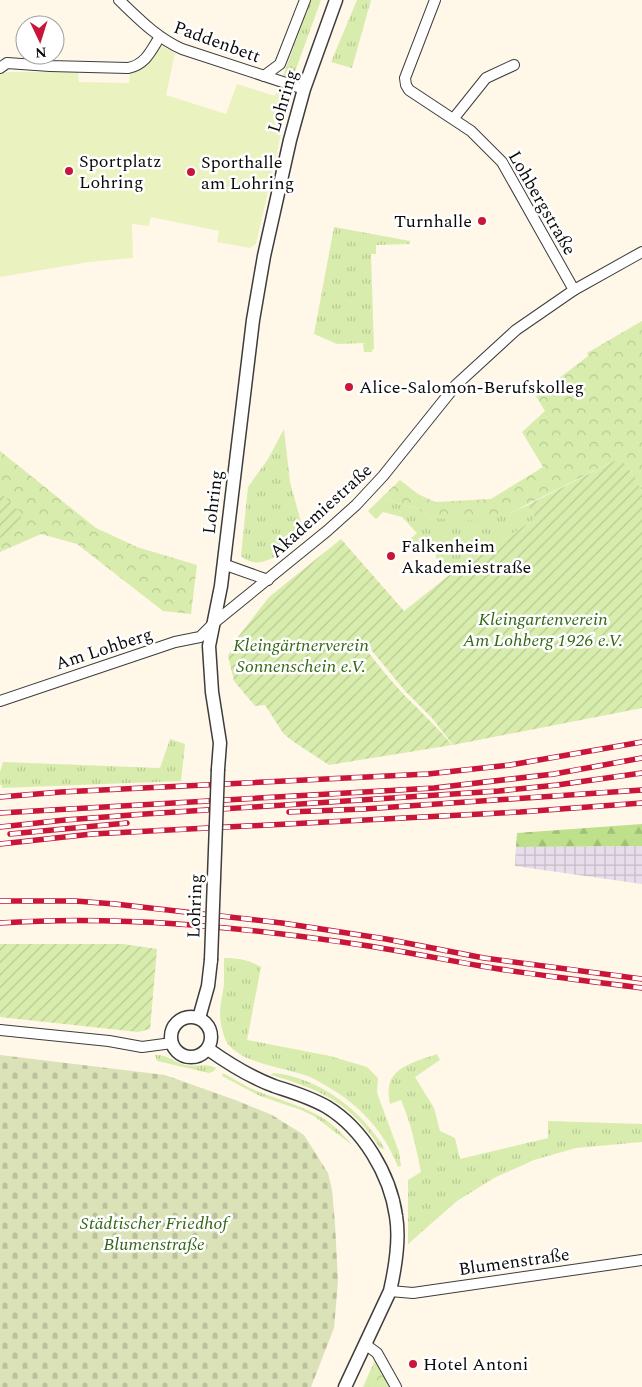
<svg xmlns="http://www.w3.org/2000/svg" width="642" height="1387" font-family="Spectral,serif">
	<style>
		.industrial { fill: url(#industrial-grid) }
		.grass { fill: url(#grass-tufts) }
		.forest { fill: url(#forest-firs) }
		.cemetery { fill: url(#cemetery-stones) }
		.park { fill: url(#park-crowns) }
		.garden { fill: url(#garden-furrows) }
		.pitch { fill: #eaf3c0 }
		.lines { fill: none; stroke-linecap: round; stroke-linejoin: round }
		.minor-casing { stroke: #3d3d3d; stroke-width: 12 }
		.tertiary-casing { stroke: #3d3d3d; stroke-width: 15 }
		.minor { stroke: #fff; stroke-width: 10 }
		.tertiary { stroke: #fff; stroke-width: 12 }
		.rail-casing { stroke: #c81539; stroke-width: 5.5 }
		.rail { stroke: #fff; stroke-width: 4; stroke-dasharray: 11; stroke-linecap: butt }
		.tertiary-bridge-casing { stroke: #3d3d3d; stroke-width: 15; stroke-linecap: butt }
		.tertiary-bridge { stroke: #fff; stroke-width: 12 }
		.poi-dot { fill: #c81539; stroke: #fff; stroke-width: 2 }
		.labels { text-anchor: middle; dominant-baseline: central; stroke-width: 5; stroke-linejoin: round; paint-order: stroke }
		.street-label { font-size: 18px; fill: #0a0a0a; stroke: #fff }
		.poi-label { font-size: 18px; fill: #0a0a0a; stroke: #fff; text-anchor: start }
		.park-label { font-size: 18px; font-style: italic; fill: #336715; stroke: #fff }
	</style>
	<defs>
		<pattern id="industrial-grid" width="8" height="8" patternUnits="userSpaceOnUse" patternTransform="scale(1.25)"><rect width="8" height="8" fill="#e7ddeb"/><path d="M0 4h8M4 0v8" fill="none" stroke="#c5bcc8"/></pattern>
		<pattern id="grass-tufts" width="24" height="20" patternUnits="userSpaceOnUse" patternTransform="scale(1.25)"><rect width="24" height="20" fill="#d8edad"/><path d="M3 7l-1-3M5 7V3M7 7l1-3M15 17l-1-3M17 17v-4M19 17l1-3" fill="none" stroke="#b8ca94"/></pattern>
		<pattern id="forest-firs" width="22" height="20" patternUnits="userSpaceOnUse" patternTransform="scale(1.25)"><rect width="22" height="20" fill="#bee08b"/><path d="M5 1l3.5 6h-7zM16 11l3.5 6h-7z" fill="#a2bf77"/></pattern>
		<pattern id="cemetery-stones" width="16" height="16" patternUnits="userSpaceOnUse" patternTransform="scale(1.25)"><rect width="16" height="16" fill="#dbe2b7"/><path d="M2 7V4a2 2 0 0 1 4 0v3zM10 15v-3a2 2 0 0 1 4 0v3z" fill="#bbc19c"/></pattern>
		<pattern id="park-crowns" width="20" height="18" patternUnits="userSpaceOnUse" patternTransform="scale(1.25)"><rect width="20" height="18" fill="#d8edad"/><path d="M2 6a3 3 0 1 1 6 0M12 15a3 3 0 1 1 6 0" fill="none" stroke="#b8ca94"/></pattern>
		<pattern id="garden-furrows" width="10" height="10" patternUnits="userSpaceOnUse" patternTransform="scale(1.25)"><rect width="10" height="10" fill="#d8edad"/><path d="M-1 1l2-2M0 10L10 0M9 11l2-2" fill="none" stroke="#b8ca94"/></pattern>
	</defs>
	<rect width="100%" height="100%" fill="#fff7e8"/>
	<!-- industrial -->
	<polygon class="industrial" points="642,846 642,884 515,866 516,847"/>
	<!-- grass -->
	<g class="grass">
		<polygon points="311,0 321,0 292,80 283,76"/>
		<polygon points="357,0 371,0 352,68 331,62"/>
		<polygon points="334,227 410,241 410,244 376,245 376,254 371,254 374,349 371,350 373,352 364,352 363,344 365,343 337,344 314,334"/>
		<path d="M284,429L290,482L304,533C287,547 263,575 241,556L248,487L268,459Z"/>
		<polygon points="381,498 418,509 431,518 510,513 528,505 535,519 452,573 432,566 437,561 433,544 419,546 413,550 407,544 405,545 404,544 417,533 402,517 383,512 376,519 368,511"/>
		<polygon points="170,739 185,744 181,781 2,788 2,785 0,785 0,772 3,762 160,768"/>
		<path d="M224,958C238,958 249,960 261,967L247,1040L330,1056L367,1067L378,1078L377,1093L399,1152L401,1166L398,1167C382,1125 351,1097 310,1077C288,1067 232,1064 224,1036C217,1013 221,1007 224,984C224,975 224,966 224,958Z"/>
		<path d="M437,1054L440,1060L415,1077L434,1108L440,1131L455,1138L460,1159L548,1138V1121L642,1124V1142L576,1148L534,1160L494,1178L457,1201L408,1244V1180L421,1172C416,1147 411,1123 401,1100L390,1104C389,1098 388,1092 389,1087C391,1066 421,1060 437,1054Z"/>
		<path d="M155,1055C168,1054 173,1062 185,1065C196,1067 204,1063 216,1068L214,1071L209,1073L157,1061Z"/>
		<path d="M223,1073C237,1081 252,1090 267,1095C304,1108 326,1113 352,1145L314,1116L301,1110L260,1096L222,1076Z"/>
		<path d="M273,1073C319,1077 362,1111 385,1149L380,1148C352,1104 320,1089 271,1075Z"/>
	</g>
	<!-- forest -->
	<polygon class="forest" points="642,824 642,846 516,847 517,833"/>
	<!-- cemetery -->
	<polygon class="cemetery" points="0,1055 165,1075 238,1101 272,1115 304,1135 328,1173 332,1190 335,1224 338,1281 334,1328 311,1387 0,1387"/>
	<!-- park -->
	<g class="park">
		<polygon points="642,321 642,491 627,466 614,461 510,513 478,521 431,518 418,509 381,498 400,480 418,494 435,502 491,499 543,467 522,432 545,411 536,396 588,356 587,353"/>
		<polygon points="0,451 96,528 137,547 197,565 191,614 163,611 77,544 41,534 0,552"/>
		<polygon points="375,1360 391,1387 363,1387"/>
	</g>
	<!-- garden -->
	<g class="garden">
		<path d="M614,461H621L627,466L642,491V708L453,745L432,718L406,692L363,640L361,643C375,661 390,680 406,697C422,713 438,728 452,745L329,765L291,740L283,733L265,705L255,706L234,681L228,656L238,637L269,597L341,539L404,611L452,573L535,519L528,505Z"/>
		<polygon points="0,492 21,513 21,521 14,530 0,538"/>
		<polygon points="0,944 123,944 157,949 150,1029 138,1032 0,1017"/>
	</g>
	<!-- pitch -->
	<path class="pitch" d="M162,46L175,53L166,95L226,114L237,84L275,96L278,88L280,87L291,90L256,244L250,248L217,242L219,231L151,217L149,226L132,224L133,258L89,262L0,277V74L8,72H78L79,82L129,83L130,73C147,71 150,61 159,47Z"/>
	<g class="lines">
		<!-- minor casing -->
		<g class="minor-casing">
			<g id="minor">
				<path d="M119,0C139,19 157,38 182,49L304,89"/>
				<polyline points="435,0 405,78 406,85 409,90 471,131 502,162 574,290"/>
				<path d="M0,68L7,63L50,66L128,68C145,65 151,51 159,38"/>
				<polyline points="264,76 280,64 305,0"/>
				<polyline points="454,118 486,78 514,65"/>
				<polyline points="223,564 268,580"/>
				<polyline points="0,701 175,642 200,637 215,622 327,531 356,505 383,476 456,385 516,330 574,290 642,252"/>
				<polyline points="0,1030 109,1041 142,1047 172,1043"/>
				<polyline points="390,1291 413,1293 642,1260"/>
				<polyline points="365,1344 377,1353 396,1387"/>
			</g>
		</g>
		<!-- tertiary casing -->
		<g class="tertiary-casing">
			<g id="tertiary">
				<polyline points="218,769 220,743 212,692 209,646 221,586 253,320 264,256 290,140 304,89 336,0"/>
				<circle cx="191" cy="1037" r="20"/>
				<polyline points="199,1018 208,986 211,960"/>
				<path d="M208,1049C229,1064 250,1077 274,1086C292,1092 310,1097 327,1107C363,1129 390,1174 396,1216C400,1239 395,1269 390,1291L345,1387"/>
			</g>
		</g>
		<!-- minor -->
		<use href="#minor" class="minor"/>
		<!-- tertiary -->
		<use href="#tertiary" class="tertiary"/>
		<!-- rail casing -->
		<g class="rail-casing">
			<g id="rail">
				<polyline points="0,797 61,792 428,774 510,765 642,742"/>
				<polyline points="289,812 364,809 642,790"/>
				<polyline points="0,813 434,788 554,774 642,758"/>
				<polyline points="0,827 65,820 145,814 499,791 557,785 642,773"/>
				<polyline points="10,834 127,823"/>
				<polyline points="0,844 92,834 520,812 642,803"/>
				<polyline points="0,901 75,901 115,904 282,923 386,939 484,958 642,979"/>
				<path d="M0,923C121,915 242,927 362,945C402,951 441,959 481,966C534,975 588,981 642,988"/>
			</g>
		</g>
		<!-- rail -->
		<use href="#rail" class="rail"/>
		<!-- tertiary-bridge casing -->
		<g class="tertiary-bridge-casing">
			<polyline id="tertiary-bridge" points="211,960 218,769"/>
		</g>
		<!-- tertiary-bridge -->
		<use href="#tertiary-bridge" class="tertiary-bridge"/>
	</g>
	<!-- markers -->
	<g class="poi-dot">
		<circle cx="69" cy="171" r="5"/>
		<circle cx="191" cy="172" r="5"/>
		<circle cx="482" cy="221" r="5"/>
		<circle cx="349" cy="387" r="5"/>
		<circle cx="391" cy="556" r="5"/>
		<circle cx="413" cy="1364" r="5"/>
	</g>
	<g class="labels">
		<!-- street labels -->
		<g class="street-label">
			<text transform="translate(217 42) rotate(20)">Paddenbett</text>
			<text transform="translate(283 101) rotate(-73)">Lohring</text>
			<text transform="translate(542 203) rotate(60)">Lohbergstraße</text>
			<text transform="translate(213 502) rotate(-83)">Lohring</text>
			<text transform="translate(321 511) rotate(-42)">Akademiestraße</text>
			<text transform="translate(104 649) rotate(-18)">Am Lohberg</text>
			<text transform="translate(195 906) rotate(-88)">Lohring</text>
			<text transform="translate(514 1262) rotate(-8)">Blumenstraße</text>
		</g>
		<!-- poi labels -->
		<g class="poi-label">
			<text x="79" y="161">Sportplatz<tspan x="79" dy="21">Lohring</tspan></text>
			<text x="201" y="162">Sporthalle<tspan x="201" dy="21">am Lohring</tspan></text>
			<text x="472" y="221" text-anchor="end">Turnhalle</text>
			<text x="359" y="387">Alice-Salomon-Berufskolleg</text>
			<text x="401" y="546">Falkenheim<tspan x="401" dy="21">Akademiestraße</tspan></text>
			<text x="423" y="1364">Hotel Antoni</text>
		</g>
		<!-- park labels -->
		<g class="park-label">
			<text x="543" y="619">Kleingartenverein<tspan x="543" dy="21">Am Lohberg 1926 e.V.</tspan></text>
			<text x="301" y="645">Kleingärtnerverein<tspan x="301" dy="21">Sonnenschein e.V.</tspan></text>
			<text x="154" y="1223">Städtischer Friedhof<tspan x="154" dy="21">Blumenstraße</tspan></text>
		</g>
	</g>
	<!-- north arrow -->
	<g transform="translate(40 40) rotate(176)"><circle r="24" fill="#ffffff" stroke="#9d9d9d"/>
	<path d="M0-4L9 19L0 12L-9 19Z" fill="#c81539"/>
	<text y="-8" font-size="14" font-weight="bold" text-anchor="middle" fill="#0a0a0a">N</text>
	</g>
</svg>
